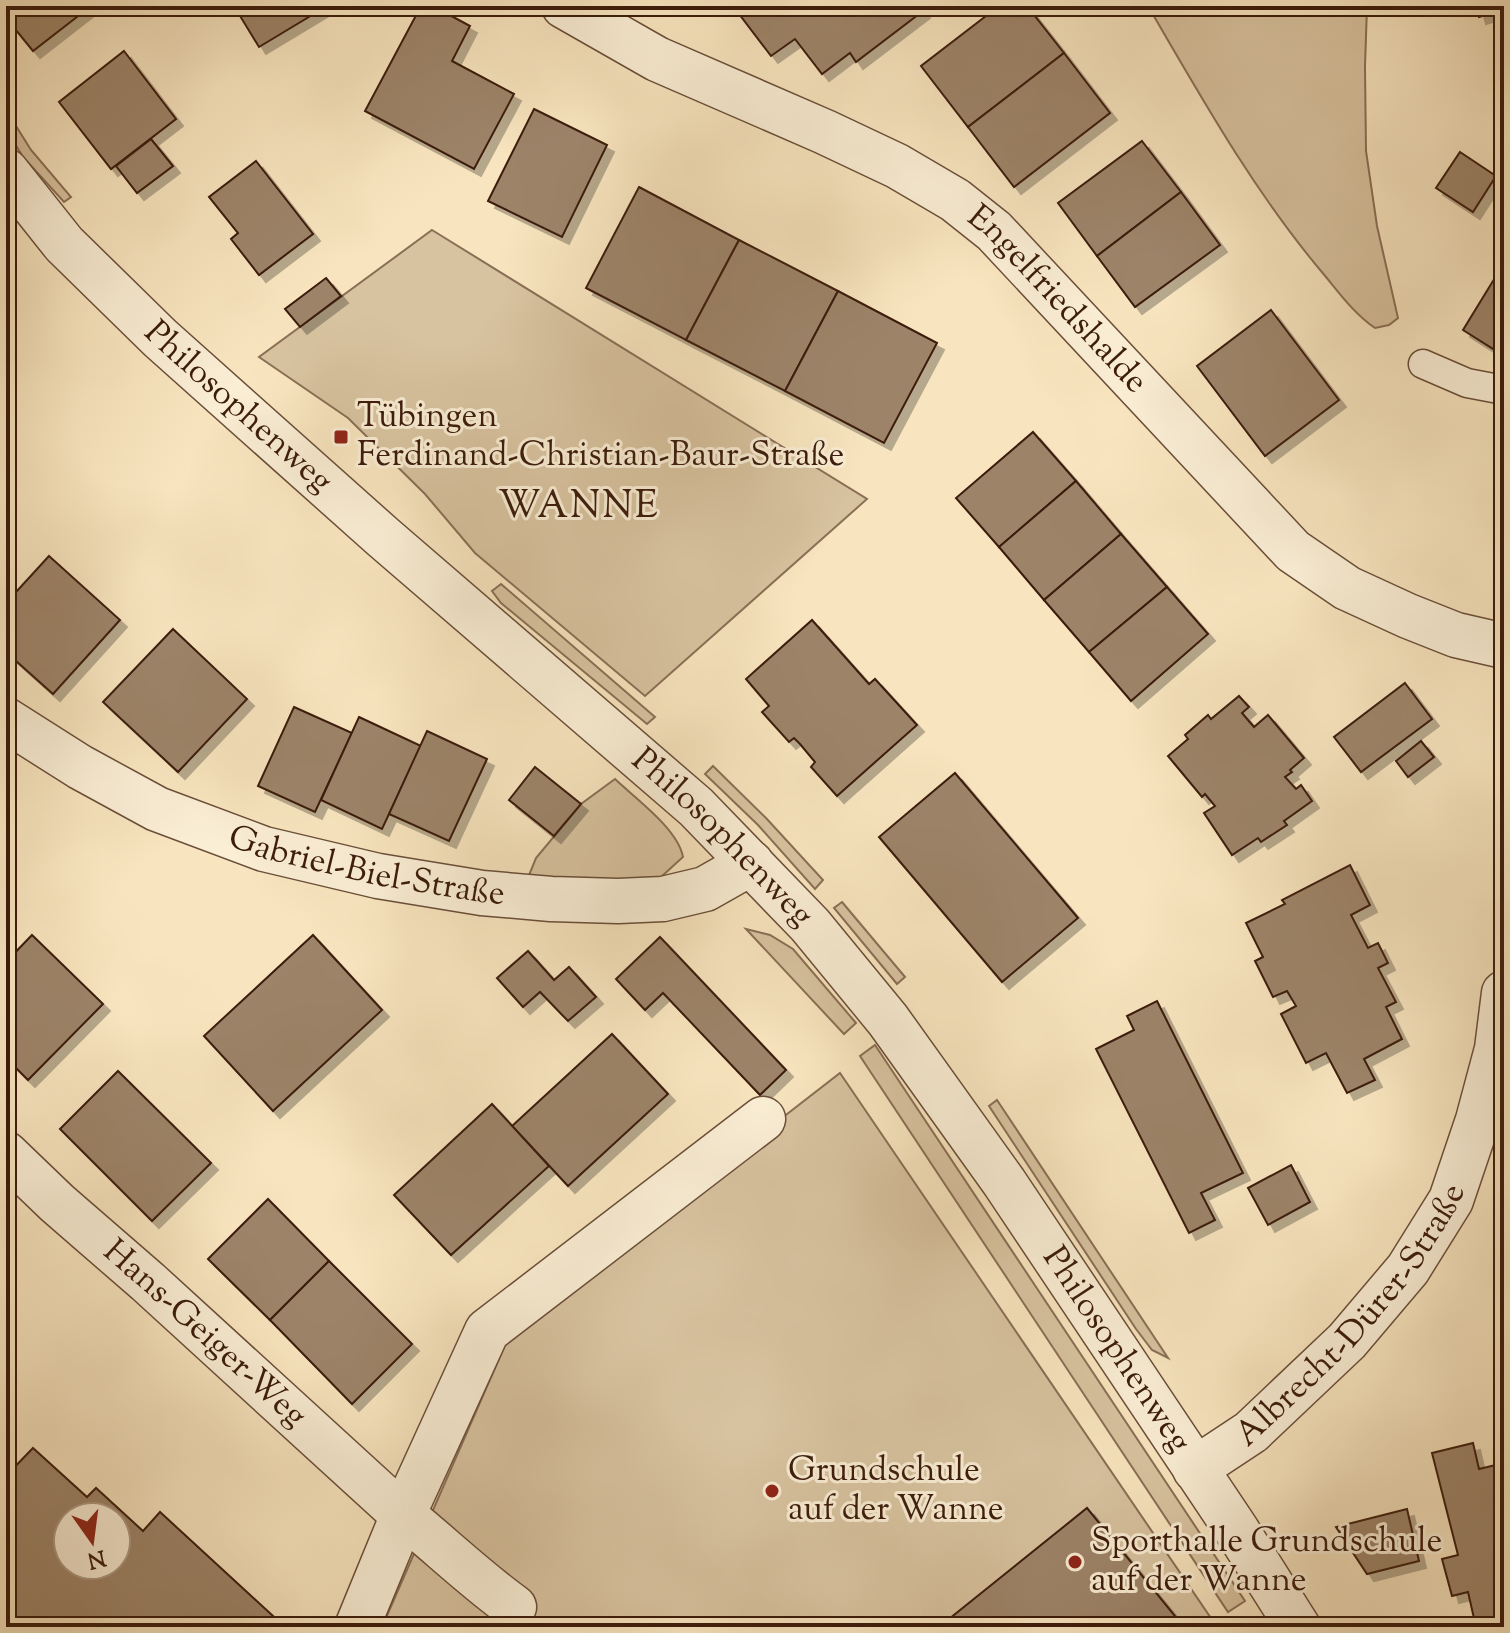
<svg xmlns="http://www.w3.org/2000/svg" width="1510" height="1633" font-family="'Sorts Mill Goudy',serif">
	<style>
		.green { fill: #d8c3a0; stroke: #8a6f56; stroke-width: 2 }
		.building { fill: #9d8469; stroke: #3b1b0b; stroke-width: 2; fill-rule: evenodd; filter: url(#shadow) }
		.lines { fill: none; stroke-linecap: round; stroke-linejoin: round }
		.lane-casing { stroke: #6a4e38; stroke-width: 31 }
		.street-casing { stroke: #6a4e38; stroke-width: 47 }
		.lane { stroke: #faeed5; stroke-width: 28 }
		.street { stroke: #faeed5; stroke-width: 44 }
		.poi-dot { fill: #8f2418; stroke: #faeed5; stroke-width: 3 }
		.labels { text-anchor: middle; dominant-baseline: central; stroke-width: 6; stroke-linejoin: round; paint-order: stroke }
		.street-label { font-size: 34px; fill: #3b1b0b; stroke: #faeed5 }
		.poi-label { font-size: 34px; fill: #3b1b0b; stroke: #faeed5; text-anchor: start }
		.quarter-label { font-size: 38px; letter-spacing: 2px; fill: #3b1b0b; stroke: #faeed5 }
	</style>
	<defs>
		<filter id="shadow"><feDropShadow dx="7" dy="7" stdDeviation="0" flood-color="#0004"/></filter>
	</defs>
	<rect width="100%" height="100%" fill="#f8e5bf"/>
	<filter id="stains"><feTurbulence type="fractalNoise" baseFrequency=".0025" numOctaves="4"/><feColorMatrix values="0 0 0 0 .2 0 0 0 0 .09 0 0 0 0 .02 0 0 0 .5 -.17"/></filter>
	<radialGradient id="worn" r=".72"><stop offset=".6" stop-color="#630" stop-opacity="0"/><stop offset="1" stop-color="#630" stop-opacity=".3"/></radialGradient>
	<!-- green -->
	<g class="green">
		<path d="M1148,6H1367L1365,67L1366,151L1377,226L1398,318L1389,325L1375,328C1353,313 1338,291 1321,271C1253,190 1201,97 1148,6Z"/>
		<polygon points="6,110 31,150 71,197 64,202 23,157 6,129"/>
		<polygon points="432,230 867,499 645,696 475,553 425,494 348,418 259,357"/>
		<polygon points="501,584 655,717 647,724 501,603 492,591"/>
		<polygon points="713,766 766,818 823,880 815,889 758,825 705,774"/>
		<path d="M615,779C636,799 678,829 683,857L661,877L601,883L527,880L536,858L581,804Z"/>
		<polygon points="842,902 905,977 897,984 834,908"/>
		<polygon points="746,929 770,935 793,949 856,1023 844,1034"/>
		<polygon points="875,1045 1245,1601 1228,1612 860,1056"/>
		<polygon points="840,1073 1217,1627 382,1627 513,1327"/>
		<polygon points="997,1100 1168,1358 1152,1350 1136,1329 989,1106"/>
	</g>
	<!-- building -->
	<g class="building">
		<polygon points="6,6 91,6 33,51 6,18"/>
		<polygon points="234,6 327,6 259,47"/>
		<polygon points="421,6 433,6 470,26 452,61 514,94 474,169 365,111"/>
		<polygon points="733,6 919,6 923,11 856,62 850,53 822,74 795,39 771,56"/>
		<polygon points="999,6 1027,6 1064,53 968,127 921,66"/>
		<polygon points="1476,6 1504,6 1504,10 1479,17"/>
		<polygon points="124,51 176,119 111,169 59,102"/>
		<polygon points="1064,53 1110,113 1014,187 968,127"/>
		<polygon points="534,109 607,145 562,237 488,201"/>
		<polygon points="151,139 173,166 137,193 116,166"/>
		<polygon points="1142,141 1181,192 1097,256 1058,203"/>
		<polygon points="1460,152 1496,176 1473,212 1436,188"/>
		<polygon points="256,161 313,234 259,275 231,239 238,233 209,197"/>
		<polygon points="639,187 739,240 686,340 586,288"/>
		<polygon points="1181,192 1220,245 1135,307 1097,256"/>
		<polygon points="739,240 838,291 785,391 686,340"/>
		<polygon points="1504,263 1504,342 1498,352 1463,330"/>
		<polygon points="326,278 341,296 300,327 285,309"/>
		<polygon points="838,291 937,343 884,443 785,391"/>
		<polygon points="1271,310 1339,400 1265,456 1197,366"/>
		<polygon points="1033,432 1076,481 999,547 956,498"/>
		<polygon points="1076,481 1121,534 1044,600 999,547"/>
		<polygon points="1121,534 1167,587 1089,652 1044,600"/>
		<polygon points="49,556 120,620 53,694 6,652 6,603"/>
		<polygon points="1167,587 1208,634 1131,701 1089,652"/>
		<polygon points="812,620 869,684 875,679 917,725 837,796 811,767 815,762 800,744 794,738 789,742 762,712 769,706 746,679"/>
		<polygon points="173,629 247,699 178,772 103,702"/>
		<polygon points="1405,683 1432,719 1361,772 1334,737"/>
		<polygon points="1239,696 1249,707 1242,713 1254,727 1268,715 1304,758 1290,770 1292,772 1285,777 1296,789 1301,785 1312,801 1284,821 1287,825 1261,842 1258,838 1232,855 1204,813 1215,806 1205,794 1202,797 1168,756 1188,739 1185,735 1208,715 1211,719"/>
		<polygon points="294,707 352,733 315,812 258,786"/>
		<polygon points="359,717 421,746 382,829 321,800"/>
		<polygon points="427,731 487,759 449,841 389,814"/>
		<polygon points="1421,741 1434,757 1408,777 1396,761"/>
		<polygon points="535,767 581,804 554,836 509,800"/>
		<polygon points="955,773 1078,918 1002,982 879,837"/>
		<polygon points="1350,865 1370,905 1351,915 1368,948 1378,943 1388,963 1378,968 1396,1002 1386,1007 1402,1039 1364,1059 1375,1080 1347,1093 1326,1053 1306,1063 1281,1014 1296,1006 1287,991 1273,997 1255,961 1263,957 1246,923 1285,904 1282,900"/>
		<polygon points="32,935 103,1004 28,1080 6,1058 6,962"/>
		<polygon points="313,935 382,1010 273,1111 204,1036"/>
		<polygon points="660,937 786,1070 760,1095 663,993 645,1010 616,979"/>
		<polygon points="528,951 554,980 569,967 596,997 568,1021 540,992 523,1007 497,978"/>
		<polygon points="1157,1001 1243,1173 1201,1193 1215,1220 1189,1233 1096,1049 1134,1030 1127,1016"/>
		<polygon points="612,1034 668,1094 568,1186 512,1126"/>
		<polygon points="118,1071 211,1163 152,1221 60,1129"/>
		<polygon points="492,1104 549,1166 451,1255 394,1195"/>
		<polygon points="1291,1165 1310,1202 1268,1225 1248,1188"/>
		<polygon points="268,1199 329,1261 270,1320 208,1259"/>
		<polygon points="329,1261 412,1344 352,1404 270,1320"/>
		<polygon points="1473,1443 1479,1469 1504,1463 1504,1627 1476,1627 1468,1592 1452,1596 1442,1559 1458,1555 1432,1453"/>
		<path d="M33,1448L87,1497L96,1488L143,1531L160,1512L285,1627H6V1476ZM68,1517H116V1565H68Z"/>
		<polygon points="1087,1508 1175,1616 1161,1627 939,1627"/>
		<polygon points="1407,1509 1419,1561 1367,1574 1336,1527"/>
	</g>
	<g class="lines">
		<!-- lane casing -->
		<g class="lane-casing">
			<polyline id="lane" points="1423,364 1467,383 1504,390"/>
		</g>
		<!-- street casing -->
		<g class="street-casing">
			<g id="street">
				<path id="s1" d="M564,6L657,59L825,132L897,166L955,200L994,231L1293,551L1347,588L1408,616L1456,635L1504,646"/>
				<path id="s2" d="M6,171L64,244L160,338L383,537L696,807L810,925L888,1020L1004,1182L1236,1529L1298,1627"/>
				<path id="s3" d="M6,720L80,767L157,809L264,849L378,876L482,893L551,899L618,901L663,899L705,889L751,863"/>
				<path id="s4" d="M6,1154L57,1203L148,1282L403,1515C440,1545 475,1579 514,1607"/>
				<path id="s5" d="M1195,1469L1251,1432L1347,1341L1408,1269L1451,1200L1478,1120L1497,1049L1504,993"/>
				<polyline points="357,1627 403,1515 487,1331 763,1119"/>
			</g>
		</g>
		<!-- lane -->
		<use href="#lane" class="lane"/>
		<!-- street -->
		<use href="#street" class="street"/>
	</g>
	<!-- markers -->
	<g class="poi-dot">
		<rect x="333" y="429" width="16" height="16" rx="4"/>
		<circle cx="772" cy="1491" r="8"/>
		<circle cx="1075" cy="1562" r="8"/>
	</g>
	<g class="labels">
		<!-- street labels -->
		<g class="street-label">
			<text stroke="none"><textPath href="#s1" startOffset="580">Engelfriedshalde</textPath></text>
			<text stroke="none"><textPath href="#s2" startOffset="332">Philosophenweg</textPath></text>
			<text stroke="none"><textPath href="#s2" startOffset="980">Philosophenweg</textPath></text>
			<text stroke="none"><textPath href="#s3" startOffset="394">Gabriel-Biel-Straße</textPath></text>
			<text stroke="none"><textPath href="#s5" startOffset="222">Albrecht-Dürer-Straße</textPath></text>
			<text stroke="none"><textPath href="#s4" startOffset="268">Hans-Geiger-Weg</textPath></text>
			<text stroke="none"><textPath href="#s2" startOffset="1628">Philosophenweg</textPath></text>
		</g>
		<!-- poi labels -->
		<g class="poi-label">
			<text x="357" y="417">Tübingen<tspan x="357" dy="39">Ferdinand-Christian-Baur-Straße</tspan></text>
			<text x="788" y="1471">Grundschule<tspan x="788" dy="39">auf der Wanne</tspan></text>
			<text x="1091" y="1542">Sporthalle Grundschule<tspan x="1091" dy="39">auf der Wanne</tspan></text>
		</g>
		<!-- quarter labels -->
		<g class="quarter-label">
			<text x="579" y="508">WANNE</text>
		</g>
	</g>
	<!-- margin -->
	<rect width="1510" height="1633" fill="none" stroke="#f8e5bf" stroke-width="32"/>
	<rect x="8" y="8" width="1494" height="1617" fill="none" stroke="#3b1b0b" stroke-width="4"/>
	<rect x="16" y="16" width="1478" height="1601" fill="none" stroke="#3b1b0b" stroke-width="2"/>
	<!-- north arrow -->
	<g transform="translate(92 1541) rotate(166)"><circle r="38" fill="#faeed5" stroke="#ae9a84" stroke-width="2"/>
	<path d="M0-6L14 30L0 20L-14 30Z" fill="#8f2418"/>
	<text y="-12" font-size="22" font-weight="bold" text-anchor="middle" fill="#3b1b0b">N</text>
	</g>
	<rect width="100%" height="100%" filter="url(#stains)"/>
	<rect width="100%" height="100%" fill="url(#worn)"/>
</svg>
